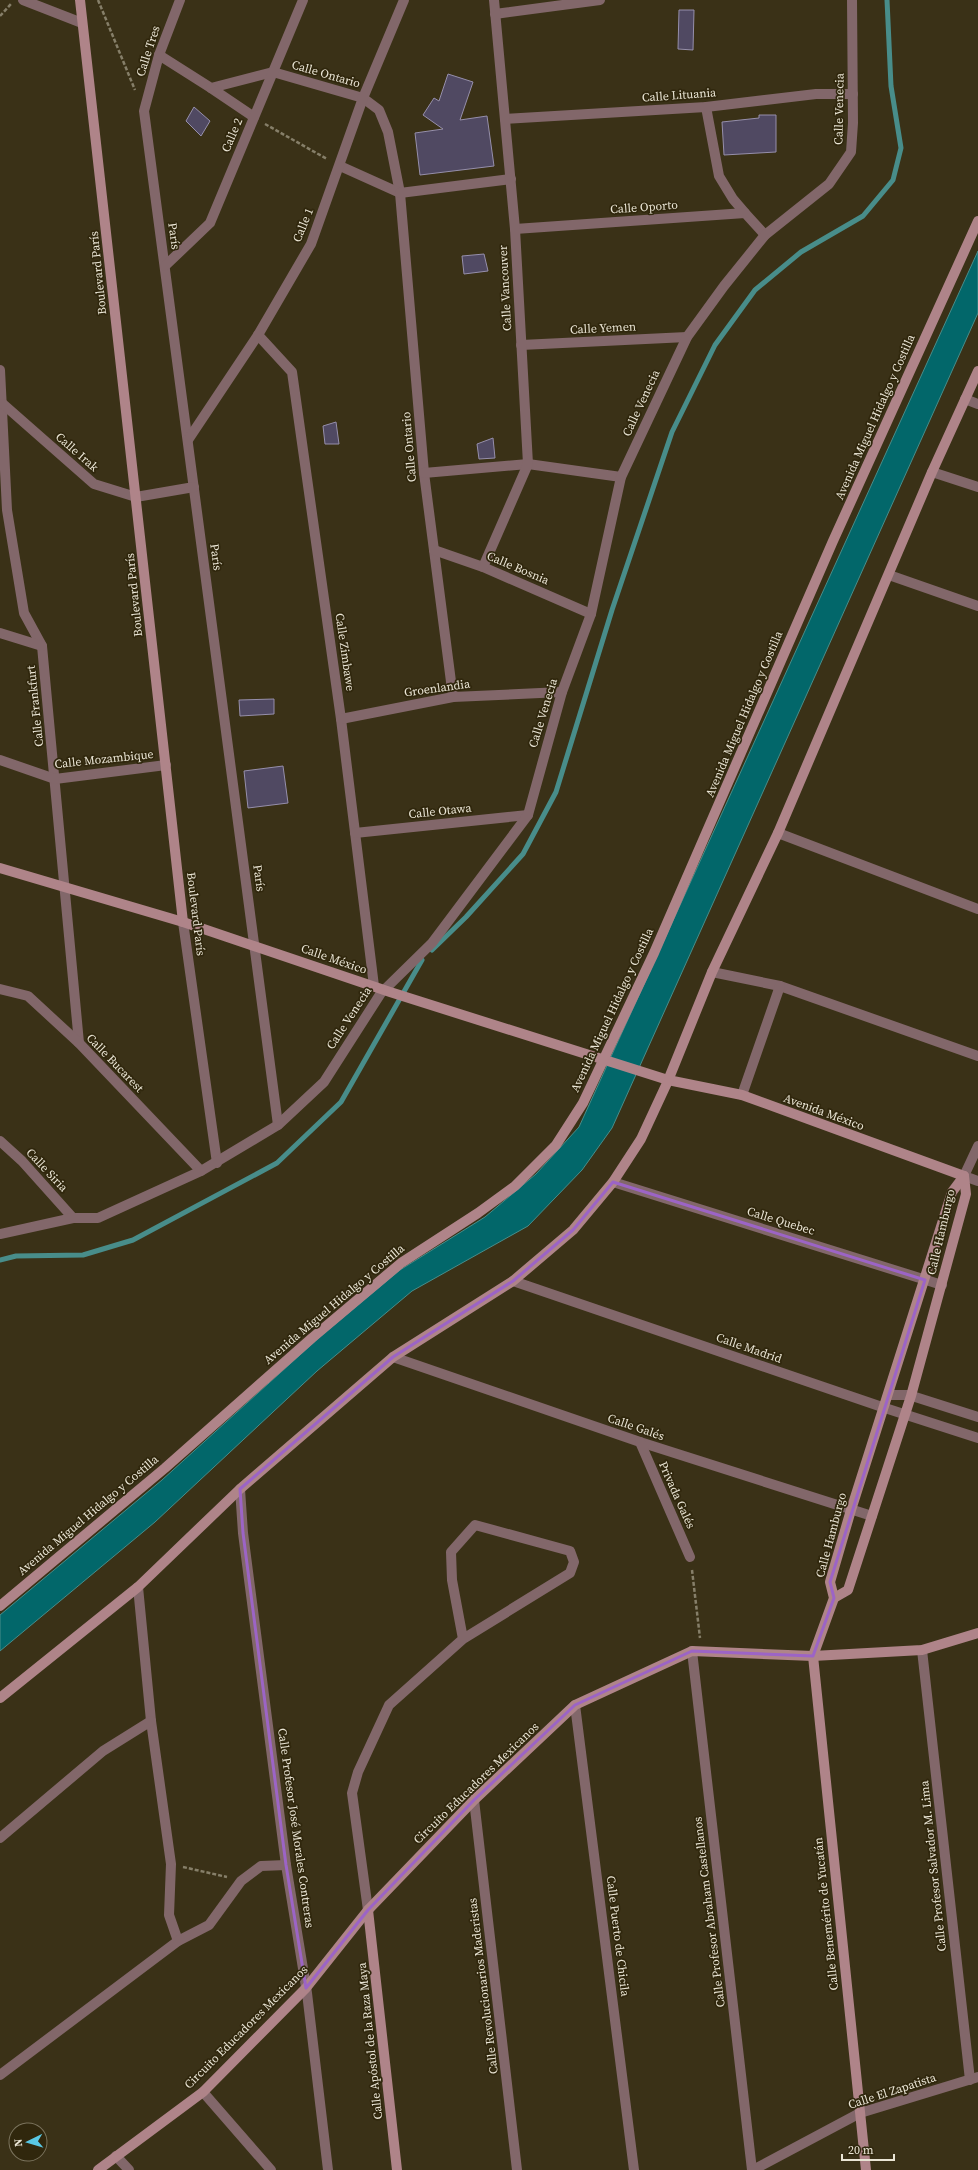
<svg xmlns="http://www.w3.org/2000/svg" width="978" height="2170" font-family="'Source Serif 4',serif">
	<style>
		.water { fill: #02676a; stroke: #488d8a }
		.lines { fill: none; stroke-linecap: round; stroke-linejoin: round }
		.stream { stroke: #488d8a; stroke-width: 5 }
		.building { fill: #504962; stroke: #968fab }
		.path { stroke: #867f69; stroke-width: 2.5; stroke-dasharray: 4 2; stroke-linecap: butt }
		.street { stroke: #82676a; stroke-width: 10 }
		.secondary { stroke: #af8489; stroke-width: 10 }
		.marked { fill: none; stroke: #9c64c6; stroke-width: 3; stroke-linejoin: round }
		.labels { text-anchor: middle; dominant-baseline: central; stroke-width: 3.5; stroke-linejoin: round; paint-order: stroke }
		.street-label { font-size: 12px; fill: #eae5d5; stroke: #30270d }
	</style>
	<rect width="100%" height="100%" fill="#3a3117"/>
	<!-- water -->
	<polygon class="water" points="978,251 978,313 612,1128 582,1170 528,1226 412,1291 317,1371 155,1522 0,1651 0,1615 162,1480 322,1335 400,1270 485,1217 536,1174 579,1127"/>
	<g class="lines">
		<!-- stream -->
		<g class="stream">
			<polyline points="432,950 466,917 523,854 556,792 612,610 672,432 715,345 755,290 801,252 863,216 893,180 901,148 891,86 887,0"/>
			<polyline points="0,1260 16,1256 83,1255 133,1240 277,1163 341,1102 422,960"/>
		</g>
	</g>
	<!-- building -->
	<g class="building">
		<polygon points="679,10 694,10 693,50 678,49"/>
		<polygon points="448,74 473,82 460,120 487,116 494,166 420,175 415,133 443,129 423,115 434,98 439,101"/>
		<polygon points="194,107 210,121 201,136 186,121"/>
		<polygon points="759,115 776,115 776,152 724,155 722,122 759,118"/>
		<polygon points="484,254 488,271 464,274 462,256"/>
		<polygon points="336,422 339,444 325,444 323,426"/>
		<polygon points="493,438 495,458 479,459 477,444"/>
		<polygon points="274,699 274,714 240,716 239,700"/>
		<polygon points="283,766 288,803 248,808 244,771"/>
	</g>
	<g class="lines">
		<!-- path -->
		<g class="path">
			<polyline points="98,0 135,90"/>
			<polyline points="0,16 11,4"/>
			<polyline points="265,124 327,159"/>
			<polyline points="692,1570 700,1638"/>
			<polyline points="183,1867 227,1877"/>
		</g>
		<!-- street -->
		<g class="street">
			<polyline points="23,0 82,23"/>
			<polyline points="180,0 159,55 144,111 278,1125"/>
			<polyline points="495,14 600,0"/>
			<polyline points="159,55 211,88 273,72 363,98 379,110 388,132 400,193 424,473 453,697"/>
			<polyline points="211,88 254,117"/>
			<polyline points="706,107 719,176 733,199 745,213"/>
			<polyline points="505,119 706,107 816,94 853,94"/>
			<polyline points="340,166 400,193"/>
			<polyline points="400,193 511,179"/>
			<polyline points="515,229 745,213 765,235"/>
			<polyline points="165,266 210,223 303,0"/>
			<polyline points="258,335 292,372 341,719 374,986"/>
			<polyline points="521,345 687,337"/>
			<polyline points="0,370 7,510 24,613 42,646 79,1043"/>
			<polyline points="965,399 978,404"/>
			<polyline points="3,404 94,484 136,497 194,487"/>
			<polyline points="188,440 258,335 311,244 363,98 404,0"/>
			<polyline points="932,472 978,487"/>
			<polyline points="424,473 528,464 621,477"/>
			<polyline points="434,550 483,567 591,614"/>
			<polyline points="483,567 528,464 515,229 494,0"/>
			<polyline points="889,575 978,606"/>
			<polyline points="0,633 42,646"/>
			<polyline points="341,719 453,697 562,692"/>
			<polyline points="0,760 55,779 166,765"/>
			<polyline points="355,833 528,815"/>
			<polyline points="778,833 978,909"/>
			<polyline points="183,922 217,1163"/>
			<polyline points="712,972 780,986 978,1056"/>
			<polyline points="0,989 28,996 79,1043 201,1171"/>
			<polyline points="742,1095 780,986"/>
			<polyline points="0,1141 22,1161 73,1218"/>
			<polyline points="978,1146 964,1176 978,1181"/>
			<polyline points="613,1182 942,1285"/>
			<polyline points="0,1234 73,1218 98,1218 201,1171 278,1125 324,1082 381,993 432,943 528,815 562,692 591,614 621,477 687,337 724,286 765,235 829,184 851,152 853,123 852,0"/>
			<polyline points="513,1281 885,1408 978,1438"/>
			<polyline points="393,1357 640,1442 872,1516"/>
			<polyline points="889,1395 909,1395 978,1417"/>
			<polyline points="640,1442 690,1557"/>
			<polyline points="240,1489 243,1533 286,1865 307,1993 328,2170"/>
			<polyline points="138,1587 151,1721 171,1864 169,1915 178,1941"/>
			<polyline points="922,1650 970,2080"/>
			<polyline points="692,1651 752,2170"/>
			<polyline points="575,1705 634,2170"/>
			<polyline points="474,1800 517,2170"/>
			<polyline points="0,1838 103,1751 151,1721"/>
			<polyline points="368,1910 352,1793 358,1772 389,1705 463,1639 570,1573 574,1562 570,1551 475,1525 451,1552 452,1580 463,1639"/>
			<polyline points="0,2075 178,1941 209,1925 241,1881 261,1866 286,1865"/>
			<polyline points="203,2092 271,2170"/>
			<polyline points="116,2156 129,2170"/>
			<polyline points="753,2170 860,2113 978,2077"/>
		</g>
		<!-- secondary -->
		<g class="secondary">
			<polyline points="80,0 183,922"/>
			<polyline points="0,868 183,922 390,992 668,1080 742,1095 964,1176"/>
			<polyline points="834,1598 848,1590 911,1396 966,1194 964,1176"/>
			<polyline points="0,1606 165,1468 312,1338 401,1263 478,1213 515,1186 556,1145 583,1103 654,953 833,541 978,221"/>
			<polyline points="0,1698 138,1587 240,1489 393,1357 513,1281 573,1230 613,1182 641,1139 667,1083 712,972 778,833 932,472 978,371"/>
			<polyline points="368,1910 397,2170"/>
			<polyline points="98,2170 203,2092 306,1988 368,1910 474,1800 575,1705 692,1651 813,1656 922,1650 978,1633"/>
			<polyline points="866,2170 813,1656 834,1598 830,1582 851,1510 952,1192 964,1176"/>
		</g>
	</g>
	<!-- marked area -->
	<path class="marked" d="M613,1182L925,1280L830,1582L834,1598L813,1656L692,1651L575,1705L474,1800L368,1910L306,1988L286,1865L243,1533L240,1489L393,1357L513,1281L573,1230Z"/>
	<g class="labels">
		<!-- street labels -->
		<g class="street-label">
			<text transform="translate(148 51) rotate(-72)">Calle Tres</text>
			<text transform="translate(326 74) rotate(16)">Calle Ontario</text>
			<text transform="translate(679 95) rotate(-4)">Calle Lituania</text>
			<text transform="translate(839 109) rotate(-89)">Calle Venecia</text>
			<text transform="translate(232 135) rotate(-67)">Calle 2</text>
			<text transform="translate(644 207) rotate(-4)">Calle Oporto</text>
			<text transform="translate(303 225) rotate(-68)">Calle 1</text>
			<text transform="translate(174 236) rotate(82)">París</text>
			<text transform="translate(98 273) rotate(-96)">Boulevard París</text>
			<text transform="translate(505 288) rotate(-93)">Calle Vancouver</text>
			<text transform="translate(603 328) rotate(-3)">Calle Yemen</text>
			<text transform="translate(641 403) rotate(-65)">Calle Venecia</text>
			<text transform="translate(875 417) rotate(-66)">Avenida Miguel Hidalgo y Costilla</text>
			<text transform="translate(409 447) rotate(-95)">Calle Ontario</text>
			<text transform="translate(77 452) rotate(41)">Calle Irak</text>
			<text transform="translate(216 557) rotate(82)">París</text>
			<text transform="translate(518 568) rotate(23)">Calle Bosnia</text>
			<text transform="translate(134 595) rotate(-96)">Boulevard París</text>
			<text transform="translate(345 652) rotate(82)">Calle Zimbawe</text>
			<text transform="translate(437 688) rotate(-8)">Groenlandia</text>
			<text transform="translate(35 706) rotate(-96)">Calle Frankfurt</text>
			<text transform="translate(543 713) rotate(-73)">Calle Venecia</text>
			<text transform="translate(744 714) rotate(-67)">Avenida Miguel Hidalgo y Costilla</text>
			<text transform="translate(104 759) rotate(-6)">Calle Mozambique</text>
			<text transform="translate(440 811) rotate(-6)">Calle Otawa</text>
			<text transform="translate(259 878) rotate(82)">París</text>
			<text transform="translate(196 914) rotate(83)">Boulevard París</text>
			<text transform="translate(334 959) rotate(19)">Calle México</text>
			<text transform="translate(612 1010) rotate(-65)">Avenida Miguel Hidalgo y Costilla</text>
			<text transform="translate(349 1018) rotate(-57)">Calle Venecia</text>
			<text transform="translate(115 1063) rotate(46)">Calle Bucarest</text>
			<text transform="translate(824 1112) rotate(20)">Avenida México</text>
			<text transform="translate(47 1170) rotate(47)">Calle Siria</text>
			<text transform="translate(781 1221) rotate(17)">Calle Quebec</text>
			<text transform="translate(941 1232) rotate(-77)">Calle Hamburgo</text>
			<text transform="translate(334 1304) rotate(-40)">Avenida Miguel Hidalgo y Costilla</text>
			<text transform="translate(749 1348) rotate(19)">Calle Madrid</text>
			<text transform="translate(636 1427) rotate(19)">Calle Galés</text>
			<text transform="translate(677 1495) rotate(66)">Privada Galés</text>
			<text transform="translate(88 1515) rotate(-40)">Avenida Miguel Hidalgo y Costilla</text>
			<text transform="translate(831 1535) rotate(-75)">Calle Hamburgo</text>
			<text transform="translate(476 1783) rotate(-44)">Circuito Educadores Mexicanos</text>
			<text transform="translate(296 1828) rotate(82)">Calle Profesor José Morales Contreras</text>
			<text transform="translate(933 1866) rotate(-96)">Calle Profesor Salvador M. Lima</text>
			<text transform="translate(709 1912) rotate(-97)">Calle Profesor Abraham Castellanos</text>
			<text transform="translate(826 1914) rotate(-96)">Calle Benemérito de Yucatán</text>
			<text transform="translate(618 1936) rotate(83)">Calle Puerto de Chicila</text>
			<text transform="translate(483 1986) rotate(-97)">Calle Revolucionarios Maderistas</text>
			<text transform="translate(246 2027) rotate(-45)">Circuito Educadores Mexicanos</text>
			<text transform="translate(370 2041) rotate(-96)">Calle Apóstol de la Raza Maya</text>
			<text transform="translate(892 2091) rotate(-18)">Calle El Zapatista</text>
		</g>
	</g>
	<!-- north arrow -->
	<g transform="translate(28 2142) rotate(265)"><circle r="19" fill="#30270d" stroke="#7a735d"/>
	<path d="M0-3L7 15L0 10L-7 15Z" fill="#59c8e5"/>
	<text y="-6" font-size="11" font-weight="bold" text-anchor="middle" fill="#eae5d5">N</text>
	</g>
	<!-- scale -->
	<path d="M842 2154v6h52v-6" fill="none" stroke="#eae5d5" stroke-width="2"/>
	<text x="848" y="2154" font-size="12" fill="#eae5d5" stroke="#30270d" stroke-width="3" paint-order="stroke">20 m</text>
</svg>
